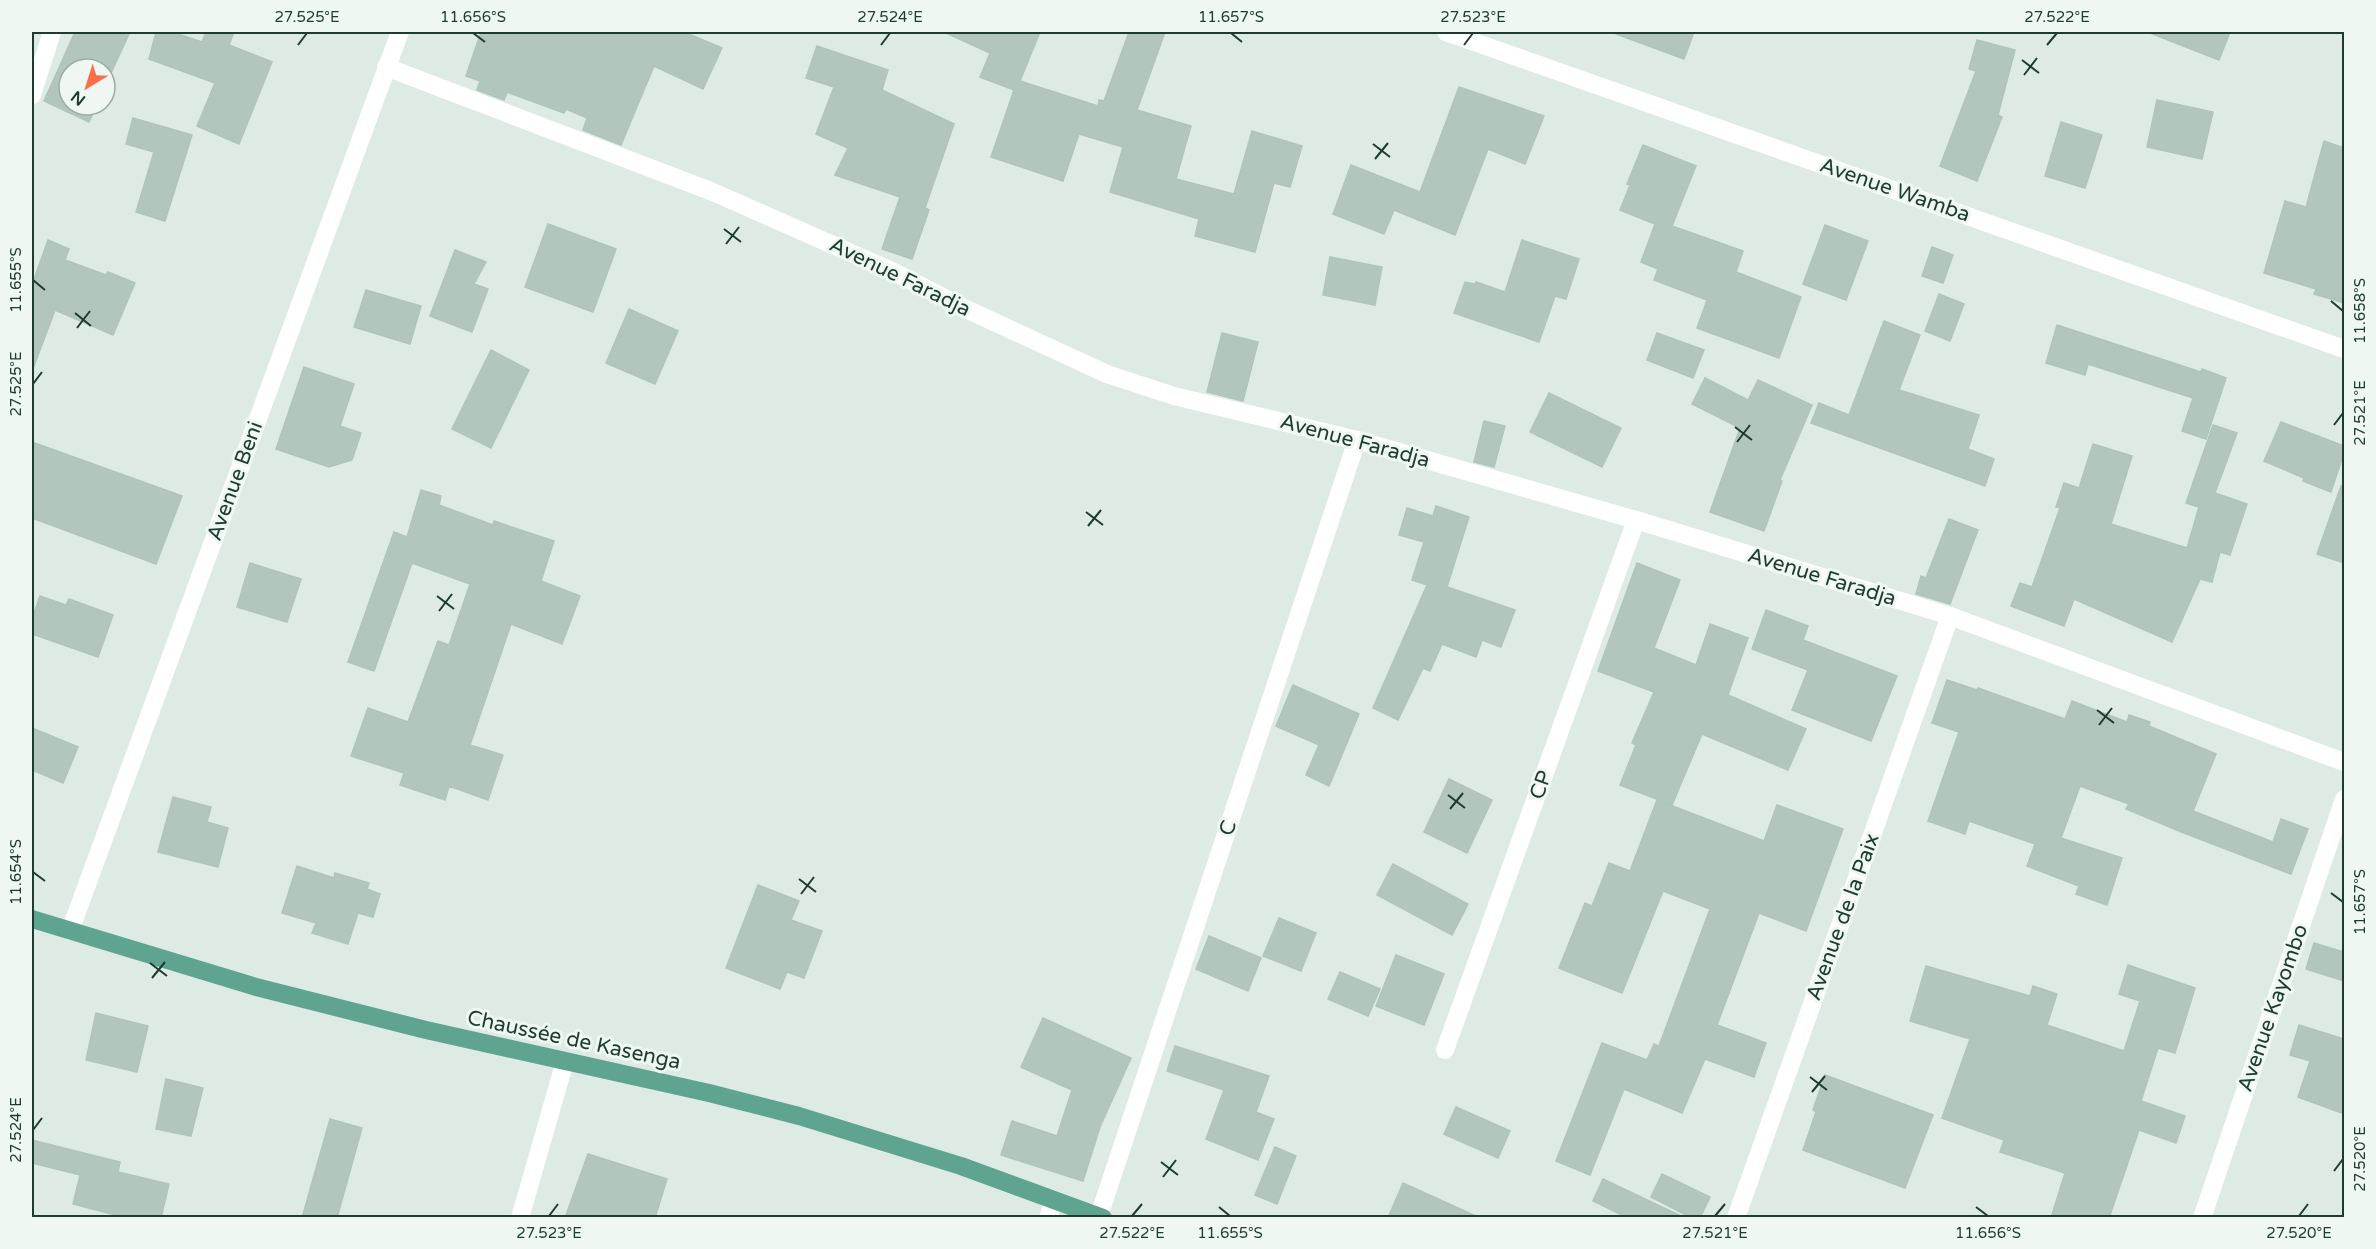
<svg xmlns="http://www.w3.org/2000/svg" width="2376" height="1249" font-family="'Varela Round',sans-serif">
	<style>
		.building { fill: #b3c6bd; stroke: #afc5bb; stroke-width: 1.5 }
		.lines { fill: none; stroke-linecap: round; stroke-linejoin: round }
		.minor { stroke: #fff; stroke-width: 18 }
		.major { stroke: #5ea490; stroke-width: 18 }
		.ticks { fill: none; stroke: #1e3b32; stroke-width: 2 }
		.labels { text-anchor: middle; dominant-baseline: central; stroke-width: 6; stroke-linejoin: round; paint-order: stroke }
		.street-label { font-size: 21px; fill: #1e3b32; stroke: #eef7f2 }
		.neatline { fill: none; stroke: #1e3b32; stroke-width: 2 }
		.ticks-label { font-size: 15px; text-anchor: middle; fill: #1e3b32 }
	</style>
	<rect width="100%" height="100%" fill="#ddebe4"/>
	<!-- building -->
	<g class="building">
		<polygon points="75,32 130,32 105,86 105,69 69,69 69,105 97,105 89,122 44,101"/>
		<polygon points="156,32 172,32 202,42 206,32 234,32 229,45 272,62 239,144 197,126 215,83 149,59"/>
		<polygon points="481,32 684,32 722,48 703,89 654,66 621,145 583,130 587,118 566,109 564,113 507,92 504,100 477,90 480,81 466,76"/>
		<polygon points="944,32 1040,32 1020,81 1098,106 1099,100 1104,101 1129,32 1165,32 1137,110 1191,126 1176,179 1234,194 1252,131 1302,146 1290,187 1274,183 1255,252 1195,236 1199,219 1110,192 1123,147 1079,134 1063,181 991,157 1014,90 980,77 990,53"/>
		<polygon points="1616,32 1694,32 1684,59 1616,34"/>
		<polygon points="2151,32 2230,32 2219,60 2150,33"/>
		<polygon points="1977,40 2015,50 1998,115 2002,117 1977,181 1940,166 1976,71 1969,69"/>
		<polygon points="817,46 888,70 882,90 954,124 925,208 929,210 912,259 882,249 900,197 835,175 848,148 816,134 834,87 806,78"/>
		<polygon points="1459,87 1544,116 1525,164 1488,149 1455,235 1394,210 1384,234 1333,214 1351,165 1420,192"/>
		<polygon points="2157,100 2213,112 2202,159 2147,147"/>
		<polygon points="133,118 192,135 165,221 136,212 154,152 126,144"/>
		<polygon points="2061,122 2102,135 2085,188 2045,176"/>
		<polygon points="2324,141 2344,148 2344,303 2314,294 2316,289 2264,273 2285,201 2306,207"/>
		<polygon points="1643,145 1696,166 1672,226 1743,251 1736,272 1801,297 1779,358 1697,328 1707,300 1654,280 1658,269 1641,262 1655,224 1620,210 1630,185 1627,184"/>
		<polygon points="548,224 616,249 593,312 525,287"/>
		<polygon points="1825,225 1868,241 1846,300 1803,284"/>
		<polygon points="48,240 69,249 65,260 106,275 108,272 135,283 113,335 55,310 34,366 32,366 32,285"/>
		<polygon points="1522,240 1579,259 1566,299 1555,296 1539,342 1454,313 1465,282 1475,284 1476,282 1505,292"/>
		<polygon points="1932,247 1953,255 1943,283 1922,276"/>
		<polygon points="455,250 486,262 474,284 488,289 472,332 430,316"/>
		<polygon points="1330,257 1382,267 1375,305 1323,295"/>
		<polygon points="366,290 421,306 410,344 354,327"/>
		<polygon points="1939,294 1964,304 1950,341 1925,331"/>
		<polygon points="629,309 678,331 655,384 606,363"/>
		<polygon points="1884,321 1920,335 1899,390 1979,415 1968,449 1994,459 1985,486 1811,423 1819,403 1849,415"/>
		<polygon points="2057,325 2201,372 2202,369 2226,378 2206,439 2182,431 2193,398 2088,364 2085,375 2046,363"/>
		<polygon points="1222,333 1258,342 1243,401 1207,392"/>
		<polygon points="1657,333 1704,350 1693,378 1647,360"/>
		<polygon points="491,350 529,370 491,448 452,429"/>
		<polygon points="304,367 354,384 340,426 361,433 352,460 329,467 276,449"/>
		<polygon points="1705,378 1748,400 1758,380 1812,405 1780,480 1782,481 1764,531 1710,512 1740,428 1692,404"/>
		<polygon points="1549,393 1621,428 1602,467 1530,432"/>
		<polygon points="1484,421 1505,426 1494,467 1474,462"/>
		<polygon points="2281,422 2344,446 2344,453 2331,492 2303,481 2304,478 2264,461"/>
		<polygon points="2213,425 2237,433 2215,493 2247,504 2230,555 2220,552 2212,582 2200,579 2172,642 2074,599 2064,626 2011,606 2020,583 2032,587 2060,508 2056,507 2064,483 2079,488 2093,444 2132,456 2111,524 2187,548 2199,507 2186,503"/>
		<polygon points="32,442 182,496 156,564 32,518"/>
		<polygon points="2341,486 2344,487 2344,563 2317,554"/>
		<polygon points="421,490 441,496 439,505 493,525 494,521 554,541 541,581 580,596 562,644 511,624 470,745 503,755 488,800 449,786 445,800 400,785 404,773 351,756 368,708 408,722 438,641 449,645 470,584 412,563 374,671 348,662 394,532 407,537"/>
		<polygon points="1436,506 1469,517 1447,587 1515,610 1501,647 1482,640 1476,657 1442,644 1430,671 1423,668 1398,720 1373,708 1427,585 1412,580 1424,542 1399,535 1407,508 1433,516"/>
		<polygon points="1949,519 1978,530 1950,604 1916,594 1921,576 1926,578"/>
		<polygon points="250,563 301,579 287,622 237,607"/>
		<polygon points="1637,563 1680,580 1654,648 1696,665 1710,624 1748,638 1728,695 1806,729 1788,770 1702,734 1672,805 1620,785 1636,745 1632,743 1654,692 1598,671"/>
		<polygon points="40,596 66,605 69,599 113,615 98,657 32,634 32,619"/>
		<polygon points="1766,610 1808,626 1803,640 1897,676 1871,741 1792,710 1808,670 1752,649"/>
		<polygon points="1947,680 1977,690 1978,688 2065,719 2072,701 2127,722 2129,715 2150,722 2149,726 2216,754 2193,811 2273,842 2281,819 2308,829 2291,874 2184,833 2126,809 2129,804 2080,786 2061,838 2122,858 2107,905 2076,894 2079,886 2027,866 2035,844 1969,821 1965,834 1928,821 1959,732 1932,723"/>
		<polygon points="1293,685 1359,714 1329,786 1306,775 1319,745 1276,726"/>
		<polygon points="32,728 78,747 63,783 32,770"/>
		<polygon points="1449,779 1492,800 1467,853 1424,832"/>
		<polygon points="173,797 211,807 207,822 228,828 218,867 158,852"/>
		<polygon points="1657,800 1764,841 1777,805 1843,829 1806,931 1759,913 1717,1025 1766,1043 1754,1077 1705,1059 1682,1113 1624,1089 1590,1175 1556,1161 1602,1043 1647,1060 1654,1044 1659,1046 1710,909 1663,891 1622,993 1559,968 1585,903 1592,906 1609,863 1630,871"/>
		<polygon points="1393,864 1468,904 1452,935 1377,895"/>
		<polygon points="297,866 334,878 335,873 369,883 367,889 380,894 373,917 358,913 348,944 312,933 316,923 282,913"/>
		<polygon points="758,885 799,901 791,920 822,931 804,978 787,972 780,989 726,968"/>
		<polygon points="1279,918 1316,933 1301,971 1263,956"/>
		<polygon points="1209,936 1261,958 1248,991 1196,969"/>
		<polygon points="2314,943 2344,952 2344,981 2306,969"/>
		<polygon points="1396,955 1444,974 1424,1025 1376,1006"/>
		<polygon points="2128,965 2195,988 2175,1053 2158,1048 2141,1101 2185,1116 2176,1143 2139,1130 2109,1218 2051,1218 2065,1173 2000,1152 2004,1140 1942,1118 1970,1039 1910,1021 1926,966 2030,996 2033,986 2057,994 2047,1025 2124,1051 2140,1001 2119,994"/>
		<polygon points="1340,972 1380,989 1368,1016 1328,999"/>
		<polygon points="96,1013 148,1026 137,1072 86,1060"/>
		<polygon points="1043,1018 1131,1058 1100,1127 1083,1181 1001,1155 1012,1121 1057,1136 1072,1090 1021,1067"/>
		<polygon points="2299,1025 2344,1039 2344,1114 2298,1097 2310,1061 2290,1055"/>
		<polygon points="1175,1046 1269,1076 1256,1112 1274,1119 1258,1160 1206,1139 1224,1090 1167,1071"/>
		<polygon points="1825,1075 1933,1115 1905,1188 1803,1150 1816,1112 1813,1110"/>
		<polygon points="166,1079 203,1088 191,1136 156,1129"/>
		<polygon points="1456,1107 1510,1131 1498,1158 1444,1134"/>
		<polygon points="330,1119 362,1128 337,1218 302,1218"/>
		<polygon points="32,1140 120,1162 118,1172 169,1184 161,1218 127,1218 73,1204 80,1175 32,1163"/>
		<polygon points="1275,1147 1296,1156 1277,1204 1255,1195"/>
		<polygon points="588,1154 667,1179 655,1218 565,1218"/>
		<polygon points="1662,1174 1710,1197 1700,1218 1692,1218 1651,1197"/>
		<polygon points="1603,1179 1685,1218 1628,1218 1593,1201"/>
		<polygon points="1403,1183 1480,1218 1388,1218"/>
	</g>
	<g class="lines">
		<!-- minor -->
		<g class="minor">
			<polyline points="1446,32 2344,349"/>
			<polyline points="386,67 713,192 894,272 966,309 1107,374 1174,396 1357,440 1636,520 1950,616 2344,762"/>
			<polyline points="32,95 52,32"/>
			<polyline points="70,931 400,32"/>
			<polyline points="1445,1050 1636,520"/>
			<polyline points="1099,1216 1357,440"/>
			<polyline points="520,1218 565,1061"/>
			<polyline points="1048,1218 1054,1200"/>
			<polyline points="1736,1218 1950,616"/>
			<polyline points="2202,1218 2344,799"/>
		</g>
		<!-- major -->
		<polyline class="major" points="32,919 256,987 426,1030 709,1093 799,1116 961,1166 1103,1218"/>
	</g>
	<!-- ticks -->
	<path class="ticks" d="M473,33L485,42M1231,33L1242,42M298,45L307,33M881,45L890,33M1464,45L1473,33M2047,45L2057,33M2022,60L2039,73M2024,75L2037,58M1373,144L1390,157M1375,159L1388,143M724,229L741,242M726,244L739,227M33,280L45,290M2331,301L2343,311M75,313L91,326M77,328L90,311M33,384L42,372M2334,425L2343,413M1735,427L1752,440M1737,442L1750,425M1086,512L1103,525M1088,526L1101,510M437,596L454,609M439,611L452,594M2097,710L2114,723M2099,725L2112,708M1448,795L1465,808M1450,809L1463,793M33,872L45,881M799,879L816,892M2331,893L2343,902M801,894L814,877M150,963L167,976M152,978L165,962M1810,1077L1827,1090M1812,1092L1825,1076M33,1130L42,1118M1161,1162L1178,1175M2334,1171L2343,1159M1163,1177L1176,1160M1219,1207L1230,1216M1976,1207L1988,1216M549,1216L558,1204M1132,1216L1142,1204M1715,1216L1725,1204M2299,1216L2308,1204"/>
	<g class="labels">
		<!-- street labels -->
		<g class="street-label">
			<text transform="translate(1895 190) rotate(19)">Avenue Wamba</text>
			<text transform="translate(900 277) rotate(26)">Avenue Faradja</text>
			<text transform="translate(1355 441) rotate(15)">Avenue Faradja</text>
			<text transform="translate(235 481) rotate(-70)">Avenue Beni</text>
			<text transform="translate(1822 577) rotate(17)">Avenue Faradja</text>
			<text transform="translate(1541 785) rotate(-70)">CP</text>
			<text transform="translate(1228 828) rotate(-72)">C</text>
			<text transform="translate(1843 917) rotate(-70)">Avenue de la Paix</text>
			<text transform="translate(2273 1008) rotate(-71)">Avenue Kayombo</text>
			<text transform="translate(574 1040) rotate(12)">Chaussée de Kasenga</text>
		</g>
	</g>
	<!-- border -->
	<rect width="2376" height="1249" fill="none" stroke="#eef7f2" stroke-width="66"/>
	<!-- north arrow -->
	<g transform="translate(87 87) rotate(218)"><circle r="28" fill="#eef7f2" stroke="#9baca5" stroke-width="1.5"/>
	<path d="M0-4.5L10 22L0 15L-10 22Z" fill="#fe6e48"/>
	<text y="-9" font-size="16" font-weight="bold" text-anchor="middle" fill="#1e3b32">N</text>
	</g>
	<rect x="33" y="33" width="2310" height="1183" class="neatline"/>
	<g class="ticks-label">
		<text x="307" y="22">27.525°E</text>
		<text x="473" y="22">11.656°S</text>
		<text x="890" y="22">27.524°E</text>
		<text x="1231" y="22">11.657°S</text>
		<text x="1473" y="22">27.523°E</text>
		<text x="2057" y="22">27.522°E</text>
		<text transform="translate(16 280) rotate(-90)" y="5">11.655°S</text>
		<text transform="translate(2360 311) rotate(-90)" y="5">11.658°S</text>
		<text transform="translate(16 384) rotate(-90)" y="5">27.525°E</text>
		<text transform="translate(2360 413) rotate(-90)" y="5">27.521°E</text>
		<text transform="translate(16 872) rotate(-90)" y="5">11.654°S</text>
		<text transform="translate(2360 902) rotate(-90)" y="5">11.657°S</text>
		<text transform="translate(16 1130) rotate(-90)" y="5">27.524°E</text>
		<text transform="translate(2360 1159) rotate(-90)" y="5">27.520°E</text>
		<text x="549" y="1238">27.523°E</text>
		<text x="1132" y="1238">27.522°E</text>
		<text x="1230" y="1238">11.655°S</text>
		<text x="1715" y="1238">27.521°E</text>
		<text x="1988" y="1238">11.656°S</text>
		<text x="2299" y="1238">27.520°E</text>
	</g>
</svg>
